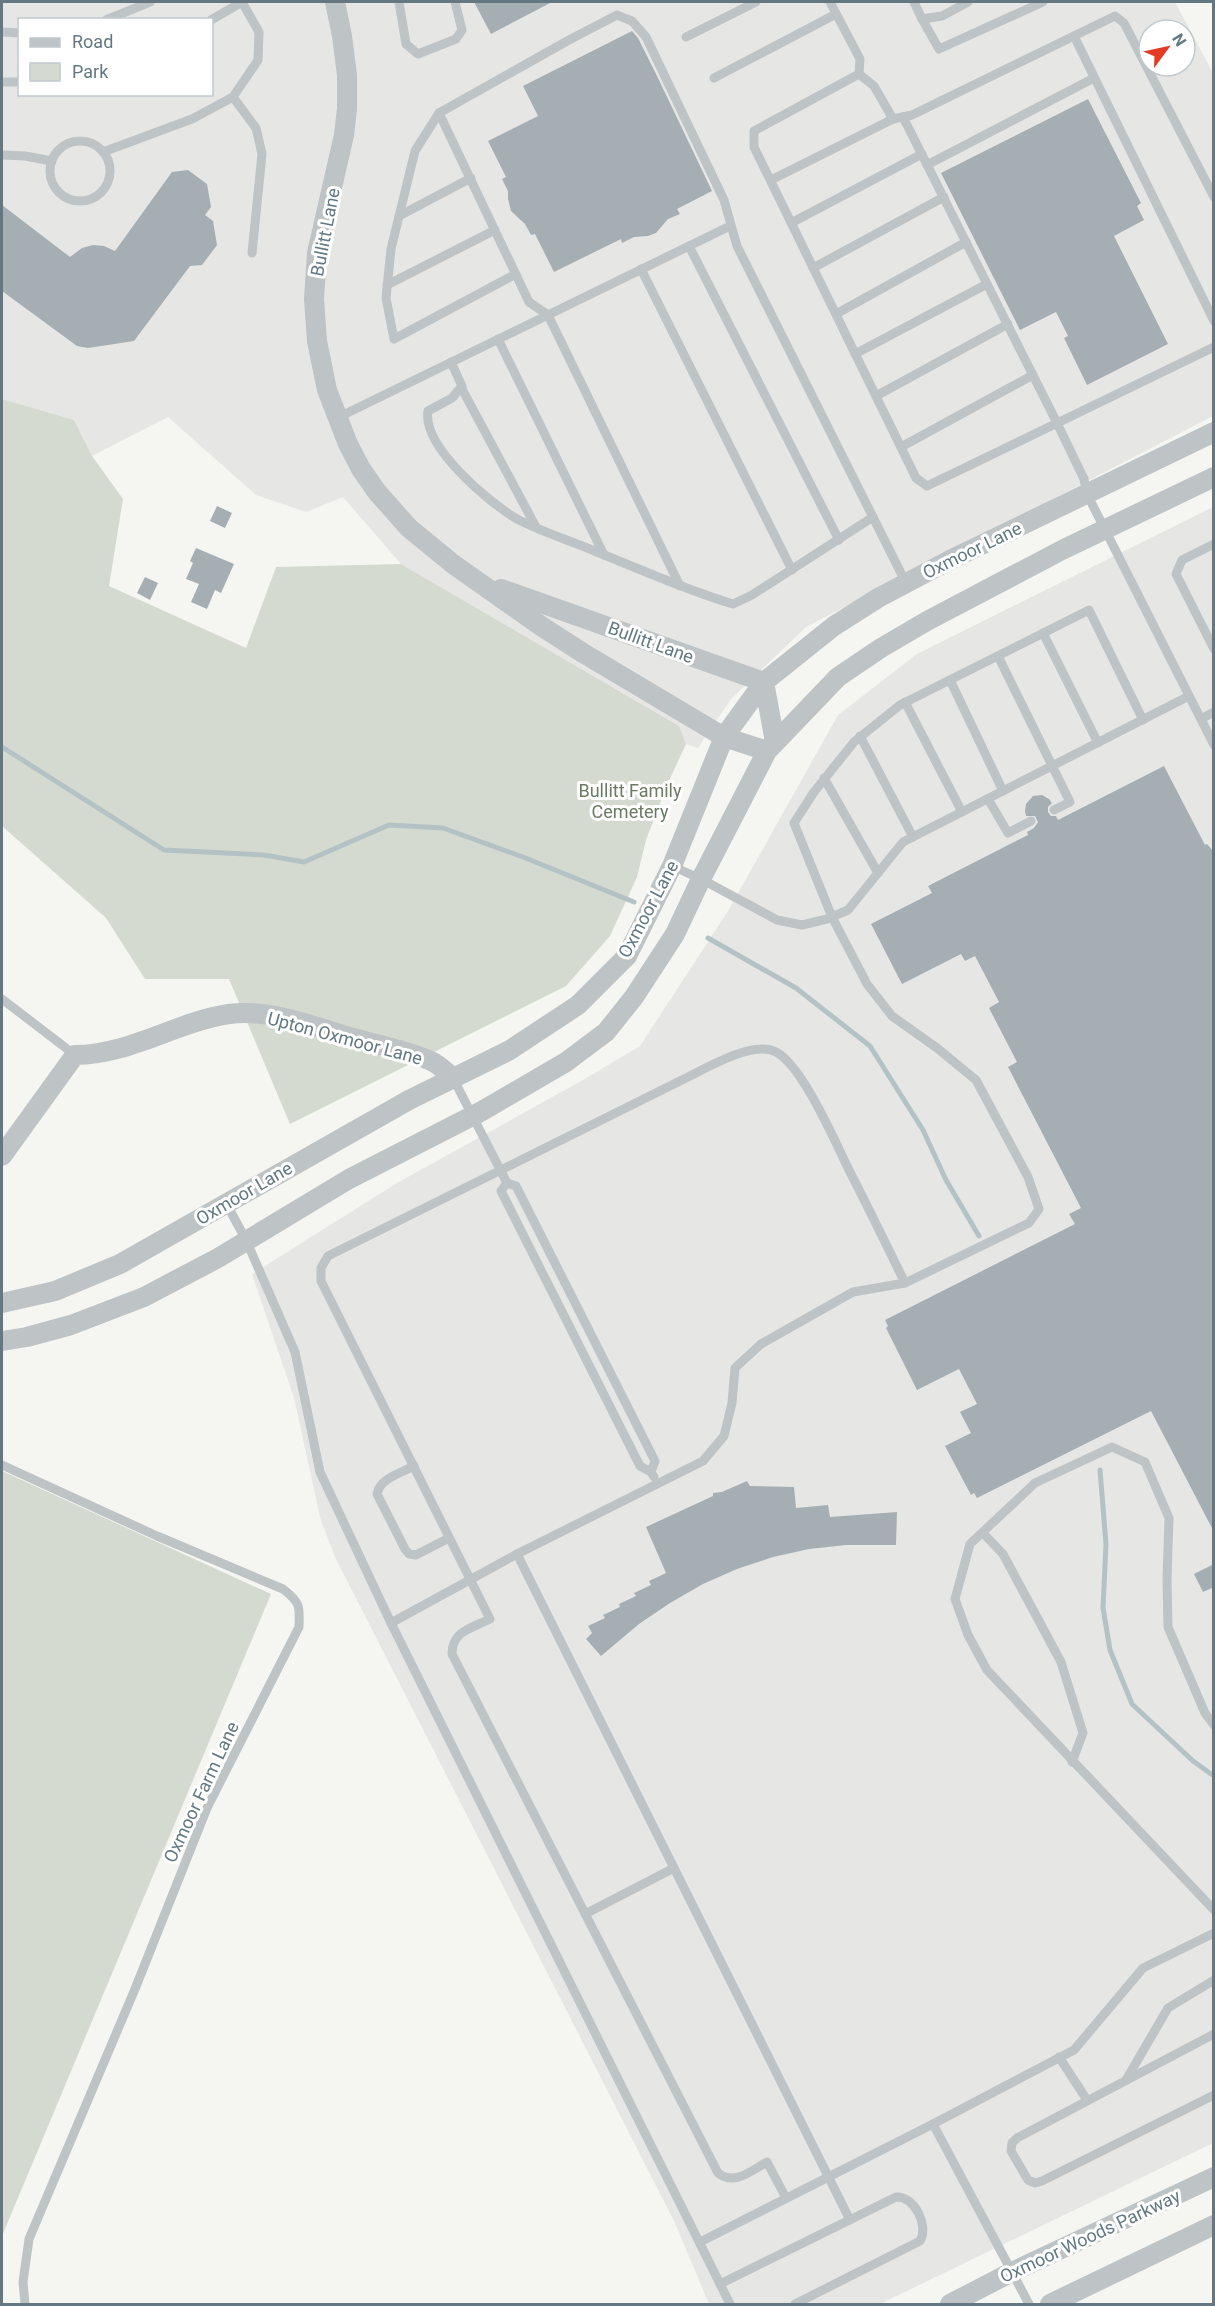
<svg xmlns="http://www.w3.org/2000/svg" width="1215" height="2306" font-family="Roboto,sans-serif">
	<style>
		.built { fill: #e6e6e5; fill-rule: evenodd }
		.green { fill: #d5dad1 }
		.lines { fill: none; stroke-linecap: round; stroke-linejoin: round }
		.stream { stroke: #b3c3c5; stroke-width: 5 }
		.building { fill: #a5afb3 }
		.service { stroke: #bec3c6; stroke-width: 9 }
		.minor { stroke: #bec3c6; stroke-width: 20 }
		.labels { text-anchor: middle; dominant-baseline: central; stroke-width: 6; stroke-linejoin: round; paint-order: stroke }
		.street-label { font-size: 18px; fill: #647883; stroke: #fff }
		.park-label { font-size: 18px; fill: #6a7a63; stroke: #fff }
	</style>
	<rect width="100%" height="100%" fill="#f5f5f1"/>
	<!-- built -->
	<g class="built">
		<path d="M2,2H1175L1213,73V416L806,627L731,699L698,748L686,744L679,726L401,564L343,497L306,512L256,495L168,417L92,456L74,420L2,399ZM20,20H212V94H20ZM1149,30H1185V66H1149Z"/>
		<polygon points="1213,507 1213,2143 880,2304 709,2304 675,2223 336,1559 321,1521 294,1398 252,1274 397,1183 583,1080 640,1046 728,911 838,715 917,654"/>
	</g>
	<!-- green -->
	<g class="green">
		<polygon points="2,399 74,420 92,456 123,499 109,586 246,648 276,567 401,564 679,726 686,744 667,785 646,840 637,877 610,936 566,986 290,1124 229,979 145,979 106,918 2,826"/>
		<polygon points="2,1471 271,1594 2,2236"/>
	</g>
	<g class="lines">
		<!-- stream -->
		<g class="stream">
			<polyline points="2,747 164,850 264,855 304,862 389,825 443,828 523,857 634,902"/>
			<polyline points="708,938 796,988 870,1046 923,1130 946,1180 979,1236"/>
			<polyline points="1100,1470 1106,1544 1103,1608 1110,1650 1132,1704 1193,1761 1214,1776"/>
		</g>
	</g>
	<!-- building -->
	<g class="building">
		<polygon points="474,2 552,2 491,34"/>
		<polygon points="632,31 638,38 658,78 712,191 677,209 680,214 668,219 656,233 648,236 634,237 622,243 621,239 554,272 535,234 531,235 525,224 511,211 508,199 508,191 502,179 506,177 488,141 538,116 523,86"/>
		<polygon points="1088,99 1141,203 1137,206 1144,220 1114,236 1168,344 1087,385 1064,338 1068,336 1056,312 1020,330 941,173"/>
		<polygon points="188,170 207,184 211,207 205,215 213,221 217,245 202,265 190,266 134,341 88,348 77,346 2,291 2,205 70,257 82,248 93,245 104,246 115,251 172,172"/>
		<polygon points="217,506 232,513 225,528 210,521"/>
		<polygon points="196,548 234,564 221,593 215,590 207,609 191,602 199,584 186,579 193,563 190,561"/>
		<polygon points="145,577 158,583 150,600 137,593"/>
		<polygon points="1164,766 1205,845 1207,844 1214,852 1214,1532 1151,1411 977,1498 974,1493 971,1495 945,1446 971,1433 960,1412 977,1404 959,1369 917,1390 886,1328 888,1326 885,1320 1075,1224 1069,1214 1081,1208 1008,1067 1017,1062 989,1008 999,1002 975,956 965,961 961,954 902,984 871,924 932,893 928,886 1028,835 1027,832 1034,828 1038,822 1035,816 1026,816 1025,811 1026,804 1033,796 1042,795 1049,799 1052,803 1048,807 1048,812 1051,816 1056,816 1058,820"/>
		<polygon points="747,1481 750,1486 794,1487 796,1508 828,1505 830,1517 897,1512 896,1545 846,1545 809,1549 773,1557 737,1569 703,1584 670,1603 639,1624 601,1656 586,1639 592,1633 588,1626 605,1618 603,1615 620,1607 619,1604 636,1596 634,1593 651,1585 649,1581 666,1573 646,1527 713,1496 713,1493 722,1492"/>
		<polygon points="1214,1564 1214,1587 1203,1592 1194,1574"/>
	</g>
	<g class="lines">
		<!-- service -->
		<g class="service">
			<polyline points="399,2 406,44 418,54 456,39 462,30 455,2"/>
			<polyline points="830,2 860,59 859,74"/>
			<polyline points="914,2 922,19 942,16 968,2"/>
			<polyline points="922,19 939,49 1043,2"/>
			<polyline points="106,20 150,2"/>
			<polyline points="211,20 242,2"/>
			<polyline points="2,32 20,33"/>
			<polyline points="1074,36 1214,321"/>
			<polyline points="686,37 756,2"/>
			<polyline points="714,78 836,14"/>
			<polyline points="2,82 20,82"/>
			<polyline points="233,97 256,128 262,154 252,253"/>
			<polyline points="439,113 415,151 391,249 386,298 394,339 516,274"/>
			<polyline points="903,117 1057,423 1084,479 1087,494 1214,745"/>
			<circle cx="80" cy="171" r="30"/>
			<polyline points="103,152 192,119 233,97 258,60 259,32 242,2"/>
			<polyline points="2,155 25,156 52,161"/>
			<polyline points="927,165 1094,78"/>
			<polyline points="771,180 893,119"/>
			<polyline points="1214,197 1124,23 1115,16 912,115 893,119 874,86 859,74 754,131 754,147 916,478 927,486 1214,347"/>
			<polyline points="399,216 471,178"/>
			<polyline points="791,223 922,154"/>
			<polyline points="730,226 548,315 529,302 439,113 569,40 617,15 632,21 646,37 724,200 737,246 906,583"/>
			<polyline points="689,246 839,540"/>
			<polyline points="813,268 944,197"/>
			<polyline points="641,269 792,570"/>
			<polyline points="387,285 495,230"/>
			<polyline points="836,314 966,242"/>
			<polyline points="498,339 604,555"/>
			<polyline points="855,354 987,284"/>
			<path d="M451,362L462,386L452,398L428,411C422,446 488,502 517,519C542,532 571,541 597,552C642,570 686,590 733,604L752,595L873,517"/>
			<polyline points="461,387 536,527"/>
			<polyline points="876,396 1008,324"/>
			<polyline points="337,418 548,315 680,586"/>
			<polyline points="901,447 1033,375"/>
			<polyline points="1214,544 1182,560 1176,574 1214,649"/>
			<polyline points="1043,633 1098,743"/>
			<polyline points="998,656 1070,802 1054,810"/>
			<polyline points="950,680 1003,791"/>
			<polyline points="905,702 962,812"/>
			<polyline points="1201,719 1214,712"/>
			<polyline points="860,736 913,837"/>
			<polyline points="824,778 878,873"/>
			<polyline points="988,799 1008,833 1031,821"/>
			<polyline points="672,866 701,879 777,920 802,925 827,919 848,910 903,842 1189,696"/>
			<polyline points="2,999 75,1055"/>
			<polyline points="453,1078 507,1183 516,1186 655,1461 651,1472"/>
			<polyline points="507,1183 501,1191 640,1466 651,1472 654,1477"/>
			<polyline points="226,1203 246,1240 295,1352 320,1472 391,1623 730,2304"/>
			<path d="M2,1465L157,1536L283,1589C300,1602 300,1606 299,1627L207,1808L135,1989L29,2239L23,2282L25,2304"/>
			<path d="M414,1466C401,1473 380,1478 377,1494L405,1549L409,1554L416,1555L449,1538"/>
			<polyline points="983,1533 1003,1554 1061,1662 1083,1733 1072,1762"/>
			<polyline points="517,1554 850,2220"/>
			<polyline points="391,1623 517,1554 703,1461 724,1436 732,1403 735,1368 761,1344 853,1292 905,1283 1029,1223 1039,1209 1028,1177 976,1080 937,1048 892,1016 867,984 832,917 794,823 814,792 854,742 900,705 1089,610 1143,720"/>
			<polyline points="1214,1725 1205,1713 1168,1627 1167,1579 1169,1518 1145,1462 1112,1447 1035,1483 970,1544 955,1599 968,1635 987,1670 1214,1910"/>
			<polyline points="585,1914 674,1868"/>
			<polyline points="1214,2034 1017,2138 1012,2143 1011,2151 1028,2180 1035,2183 1042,2181 1214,2095"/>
			<polyline points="1059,2057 1087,2100"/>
			<polyline points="1126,2080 1168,2008 1214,1980"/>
			<polyline points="933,2124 1029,2304"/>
			<path d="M786,2198L767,2162C751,2171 734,2186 718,2173L452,1654C452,1631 472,1628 490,1619L321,1281V1268L328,1256L686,1078C707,1068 753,1040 776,1052C803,1066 836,1144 850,1172C869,1209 887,1246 905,1283"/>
			<polyline points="700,2242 933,2124 1074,2050 1143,1968 1214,1933"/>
			<path d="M720,2284L896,2197C915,2196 929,2226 920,2241L795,2304"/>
		</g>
		<!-- minor -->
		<g class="minor">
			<polyline points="335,2 342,36 347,75 347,109 344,135 317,253 314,299 317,341 327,390 348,444 361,469 377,492 409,528 453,564 541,626 583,653 724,737 767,751"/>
			<polyline points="501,589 764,682 775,742"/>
			<path d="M2,1156L75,1055C129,1055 176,1022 229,1014C271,1008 317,1028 357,1039C382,1046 409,1051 431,1061C440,1065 446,1072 453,1078"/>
			<polyline points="2,1303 55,1291 120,1264 409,1100 510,1050 578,1005 627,956 672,866 724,737 764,682 834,626 878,598 950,560 1214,432"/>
			<polyline points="2,1341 27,1337 71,1325 144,1297 218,1258 349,1179 482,1111 566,1062 606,1032 634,997 675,934 701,879 767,751 838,677 881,648 927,621 1062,550 1214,477"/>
			<polyline points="950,2304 1012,2272 1214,2177"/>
			<polyline points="1050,2304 1214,2225"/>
		</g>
	</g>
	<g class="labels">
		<!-- street labels -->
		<g class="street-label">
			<text transform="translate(325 232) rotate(-79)">Bullitt Lane</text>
			<text transform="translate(972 550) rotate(-26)">Oxmoor Lane</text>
			<text transform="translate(651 642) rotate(20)">Bullitt Lane</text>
			<text transform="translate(648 909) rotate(-62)">Oxmoor Lane</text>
			<text transform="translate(345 1038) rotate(15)">Upton Oxmoor Lane</text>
			<text transform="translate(244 1193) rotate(-30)">Oxmoor Lane</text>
			<text transform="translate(201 1792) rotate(-65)">Oxmoor Farm Lane</text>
			<text transform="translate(1090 2236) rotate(-25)">Oxmoor Woods Parkway</text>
		</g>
		<!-- park labels -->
		<g class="park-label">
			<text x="630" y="790">Bullitt Family<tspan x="630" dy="21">Cemetery</tspan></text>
		</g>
	</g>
	<!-- border -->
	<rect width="1215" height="2306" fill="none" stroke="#647883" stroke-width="6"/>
	<!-- legend -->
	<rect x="18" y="18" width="195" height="78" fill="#ffffff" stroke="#c1c9cd" stroke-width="1.5"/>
	<rect x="30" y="38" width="30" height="9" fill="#bec3c6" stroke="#c1c9cd" stroke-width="1.5"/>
	<text x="72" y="48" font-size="18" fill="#647883">Road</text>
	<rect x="30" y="63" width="30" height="18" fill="#d5dad1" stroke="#c1c9cd" stroke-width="1.5"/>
	<text x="72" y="78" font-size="18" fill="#647883">Park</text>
	<!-- north arrow -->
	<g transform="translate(1167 48) rotate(57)"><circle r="28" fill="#ffffff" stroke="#c1c9cd" stroke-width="1.5"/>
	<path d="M0-4.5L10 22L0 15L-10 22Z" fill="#e33b24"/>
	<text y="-9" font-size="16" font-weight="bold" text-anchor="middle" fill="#647883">N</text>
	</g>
</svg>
